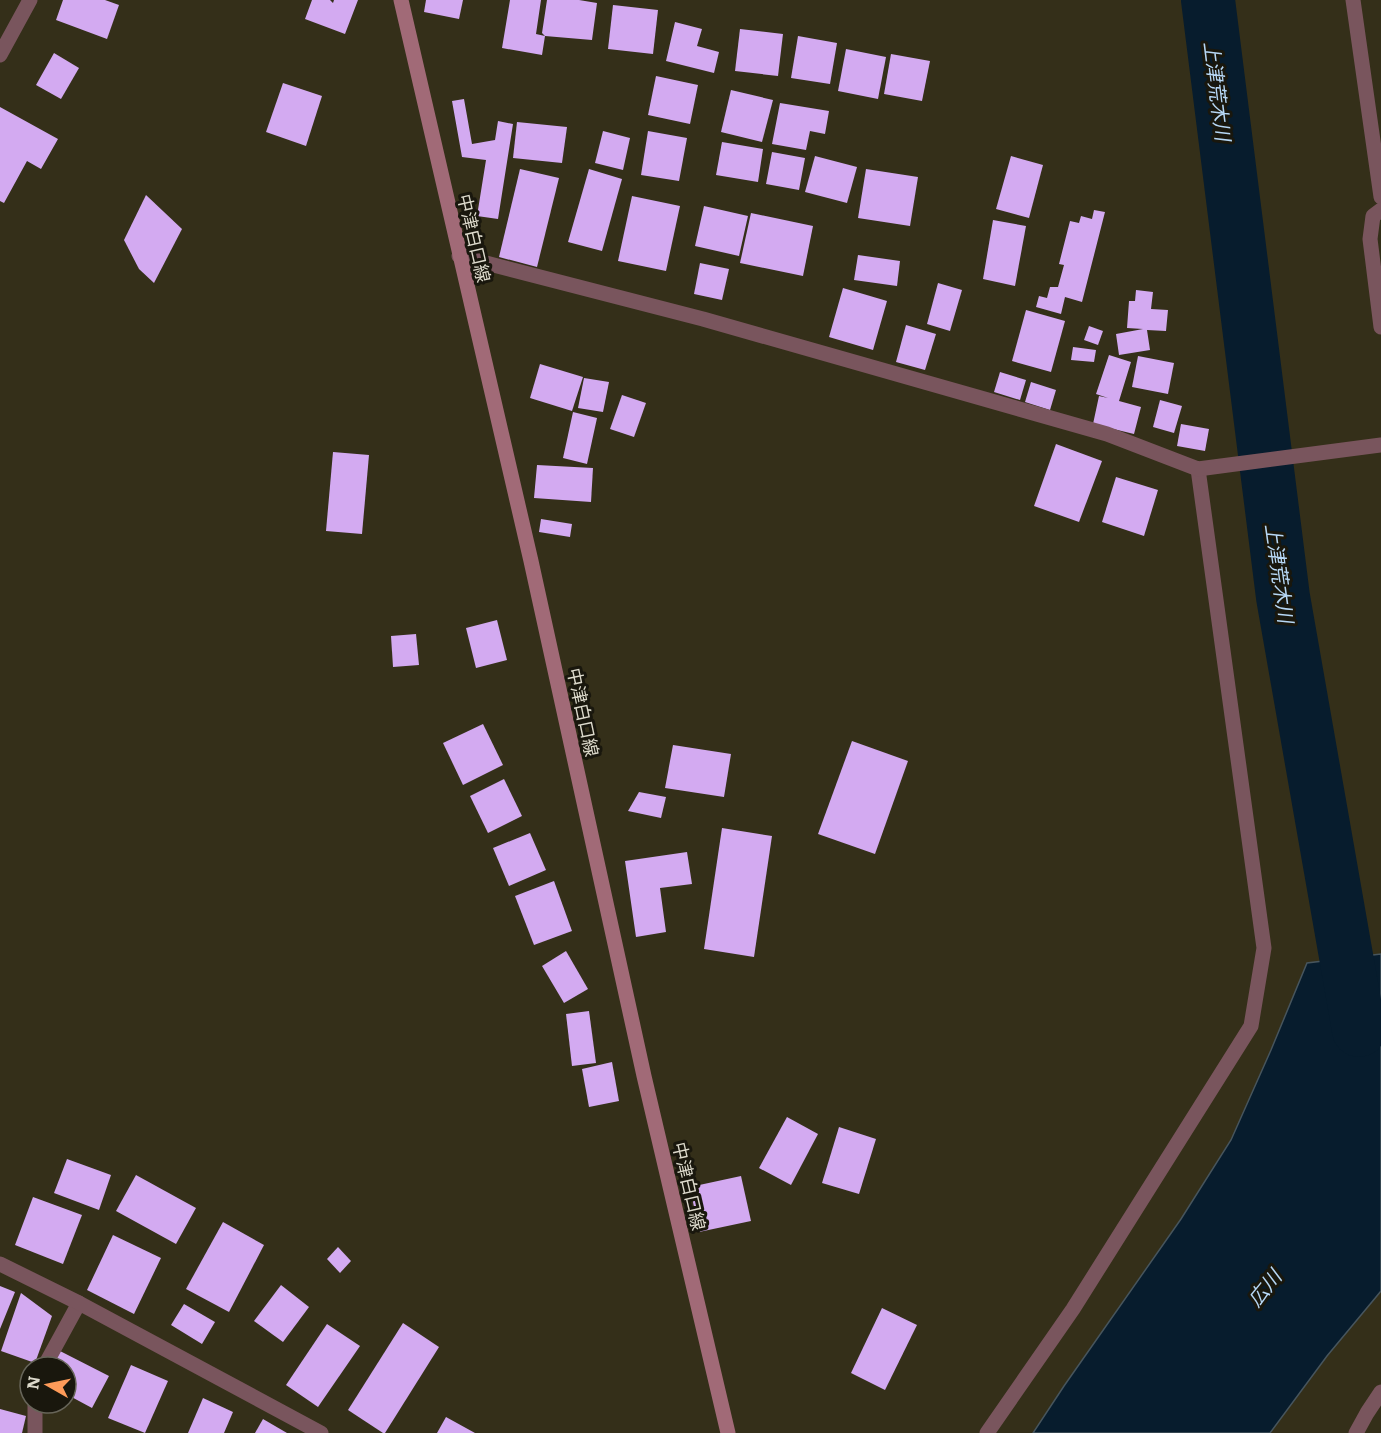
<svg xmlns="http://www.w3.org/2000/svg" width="1381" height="1433" font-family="Literata,'Noto Sans JP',serif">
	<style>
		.water { fill: #071c2d; stroke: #47555d; stroke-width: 1.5 }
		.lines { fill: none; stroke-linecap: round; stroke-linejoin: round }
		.river { stroke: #071c2d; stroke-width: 54 }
		.building { fill: #d3aaf1 }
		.lane { stroke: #79555d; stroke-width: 15 }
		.street { stroke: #79555d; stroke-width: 15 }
		.secondary { stroke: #a16a77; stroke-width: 15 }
		.labels { text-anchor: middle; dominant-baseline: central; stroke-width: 6; stroke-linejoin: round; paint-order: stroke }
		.street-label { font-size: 18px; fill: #dddacc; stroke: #19170d }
		.water-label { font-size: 20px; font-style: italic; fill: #b6d7f5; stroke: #19170d }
	</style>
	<rect width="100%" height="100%" fill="#342f19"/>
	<!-- water -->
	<polygon class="water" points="1381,954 1381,1291 1327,1356 1270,1433 1033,1433 1064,1386 1181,1219 1231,1140 1271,1050 1307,963"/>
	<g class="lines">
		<!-- river -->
		<polyline class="river" points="1208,0 1283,597 1359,1030"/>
	</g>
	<!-- building -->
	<g class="building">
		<polygon points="63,0 105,0 119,5 107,39 56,20"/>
		<polygon points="312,0 330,0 333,3 334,0 358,0 345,34 305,19"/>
		<polygon points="426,0 463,0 459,19 424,12"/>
		<polygon points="510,0 541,0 536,34 545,36 542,33 547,0 579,0 597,3 592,40 545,36 542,55 502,48"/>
		<polygon points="613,5 658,10 653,54 608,49"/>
		<polygon points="675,22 702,29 697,46 719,52 714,73 666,61"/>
		<polygon points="740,29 783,34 778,76 735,71"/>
		<polygon points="798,36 837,43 830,84 791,78"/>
		<polygon points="846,49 886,57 878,99 838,91"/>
		<polygon points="54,53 79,68 61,99 36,85"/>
		<polygon points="891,54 930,61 922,101 884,94"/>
		<polygon points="656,76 698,85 690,124 648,115"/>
		<polygon points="283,83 322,96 306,146 266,132"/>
		<polygon points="731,90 773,100 762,142 721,132"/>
		<polygon points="464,99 472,144 495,140 498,121 513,124 498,219 477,216 486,160 462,157 452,101"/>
		<polygon points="780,103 829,111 825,134 810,131 806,150 772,144"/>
		<polygon points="0,107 58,139 41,169 27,161 4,203 0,201"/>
		<polygon points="517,122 567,127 562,163 513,158"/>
		<polygon points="603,131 630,138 623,170 595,163"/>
		<polygon points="648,131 687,138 679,181 641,175"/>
		<polygon points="722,142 763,149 758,182 716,175"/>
		<polygon points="772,152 805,158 799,190 766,184"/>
		<polygon points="815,156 857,167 847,203 805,192"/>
		<polygon points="1011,156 1043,165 1029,218 996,209"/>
		<polygon points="520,169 559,178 537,267 499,257"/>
		<polygon points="589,169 622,179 602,251 568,242"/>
		<polygon points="866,169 918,177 910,226 858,218"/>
		<polygon points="146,195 182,229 154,283 139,269 124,240"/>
		<polygon points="632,196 680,206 666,271 618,261"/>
		<polygon points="704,206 748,216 739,256 695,246"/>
		<polygon points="1094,210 1105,212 1082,302 1065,297 1061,314 1036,307 1039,296 1047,298 1050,287 1058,287 1064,265 1059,264 1070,221 1079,223 1081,216 1092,219"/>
		<polygon points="751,213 813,226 803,276 740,263"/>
		<polygon points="993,220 1026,226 1015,286 983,279"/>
		<polygon points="858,255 900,261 897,286 854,280"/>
		<polygon points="700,263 729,269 722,300 694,294"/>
		<polygon points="938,283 962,290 950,331 927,324"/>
		<polygon points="843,288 887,301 873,350 829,337"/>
		<polygon points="1136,290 1153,292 1151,309 1168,310 1166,331 1147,330 1150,350 1119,355 1116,334 1143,329 1127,328 1129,301 1135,301"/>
		<polygon points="1026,310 1065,321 1051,372 1012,361"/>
		<polygon points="906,325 936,334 925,370 896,362"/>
		<polygon points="1089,326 1103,331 1098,345 1084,340"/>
		<polygon points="1073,347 1096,350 1094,362 1071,360"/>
		<polygon points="1109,355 1131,362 1119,401 1141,407 1134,434 1093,424 1099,396 1108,398 1096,394"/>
		<polygon points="1138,356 1174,363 1168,394 1132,387"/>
		<polygon points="540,364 583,377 572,411 530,398"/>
		<polygon points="1000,372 1026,380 1020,400 994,392"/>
		<polygon points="584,378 609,382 603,412 578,408"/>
		<polygon points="1031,382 1056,390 1050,410 1025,402"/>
		<polygon points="622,395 646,403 634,437 610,429"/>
		<polygon points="1160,400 1182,406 1174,433 1153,427"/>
		<polygon points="573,412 597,418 587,464 563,458"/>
		<polygon points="1181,424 1209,429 1205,451 1177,446"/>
		<polygon points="1056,444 1102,461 1079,522 1034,506"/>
		<polygon points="333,452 369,455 362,534 326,531"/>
		<polygon points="537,465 593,468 591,502 534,498"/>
		<polygon points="1116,477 1158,490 1144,536 1102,522"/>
		<polygon points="541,519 572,524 570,537 539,532"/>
		<polygon points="497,620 507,660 476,668 466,628"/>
		<polygon points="416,634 419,665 393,667 391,636"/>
		<polygon points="483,724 503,765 463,785 443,743"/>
		<polygon points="852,741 908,761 875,854 818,834"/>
		<polygon points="673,745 731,754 724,797 665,788"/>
		<polygon points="504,779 522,816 488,833 470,796"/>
		<polygon points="639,792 666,797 661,818 628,811"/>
		<polygon points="722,828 772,836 754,957 704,949"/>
		<polygon points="530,833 546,870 509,886 493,848"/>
		<polygon points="687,852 692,884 660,888 666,932 636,937 625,861"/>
		<polygon points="554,881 572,931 534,945 515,896"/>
		<polygon points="566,951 588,989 564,1003 542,966"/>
		<polygon points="589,1011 596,1063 572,1066 566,1014"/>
		<polygon points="612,1062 619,1101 589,1107 582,1069"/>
		<polygon points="787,1117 818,1134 791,1185 759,1168"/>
		<polygon points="839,1127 876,1139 859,1194 822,1183"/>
		<polygon points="67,1159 111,1175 99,1210 54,1193"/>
		<polygon points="136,1175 196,1208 176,1244 116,1211"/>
		<polygon points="741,1176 751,1221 699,1232 690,1187"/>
		<polygon points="33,1197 82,1215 63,1264 15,1245"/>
		<polygon points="223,1222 264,1245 229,1312 186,1289"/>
		<polygon points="113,1235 161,1258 134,1314 87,1290"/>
		<polygon points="338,1247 351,1261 340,1273 327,1259"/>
		<polygon points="281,1285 309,1307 283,1342 254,1321"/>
		<polygon points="0,1286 15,1292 0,1329"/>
		<polygon points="21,1293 52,1316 35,1363 1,1351"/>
		<polygon points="184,1304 215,1322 202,1344 171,1325"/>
		<polygon points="882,1308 917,1325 885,1390 851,1373"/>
		<polygon points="403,1323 439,1347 385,1433 383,1433 348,1410"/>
		<polygon points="327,1324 360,1346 318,1407 286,1385"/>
		<polygon points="60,1351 109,1376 92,1408 66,1394 66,1367 52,1367"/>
		<polygon points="131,1365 168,1381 145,1433 108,1418"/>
		<polygon points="203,1398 233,1412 224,1433 188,1433"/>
		<polygon points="0,1409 26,1416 22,1433 0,1433"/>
		<polygon points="446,1417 475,1433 437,1433"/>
		<polygon points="263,1419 287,1433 255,1433"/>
	</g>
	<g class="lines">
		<!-- lane -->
		<g class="lane">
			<polyline points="44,1367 79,1303"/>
			<polyline points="35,1433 35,1403"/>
			<polyline points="987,1433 1073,1309 1251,1026 1264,948 1198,469"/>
		</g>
		<!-- street -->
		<g class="street">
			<polyline points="1353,0 1381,197"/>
			<polyline points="0,55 30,0"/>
			<polyline points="1381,210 1373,216 1370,239 1381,327"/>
			<polyline points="459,256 703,319 1107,434 1198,469 1381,445"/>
			<polyline points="0,1264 79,1303 321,1433"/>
			<polyline points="1356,1433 1367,1413 1381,1392"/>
		</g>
		<!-- secondary -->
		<polyline class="secondary" points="401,0 531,561 644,1076 728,1433"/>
	</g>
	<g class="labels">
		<!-- street labels -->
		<g class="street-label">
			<text transform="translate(475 238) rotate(77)">中津白口線</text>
			<text transform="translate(584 712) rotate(78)">中津白口線</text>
			<text transform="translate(690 1186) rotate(77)">中津白口線</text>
		</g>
		<!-- water labels -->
		<g class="water-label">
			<text transform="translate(1219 91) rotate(83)">上津荒木川</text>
			<text transform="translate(1281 573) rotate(82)">上津荒木川</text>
			<text transform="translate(1263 1287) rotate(-51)">広川</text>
		</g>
	</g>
	<!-- north arrow -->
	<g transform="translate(48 1385) rotate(279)"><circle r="28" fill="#19170d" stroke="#676559" stroke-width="1.5"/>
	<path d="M0-4.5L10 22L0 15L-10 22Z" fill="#fe9b59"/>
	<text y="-9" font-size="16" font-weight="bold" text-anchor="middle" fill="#dddacc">N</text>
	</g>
</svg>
